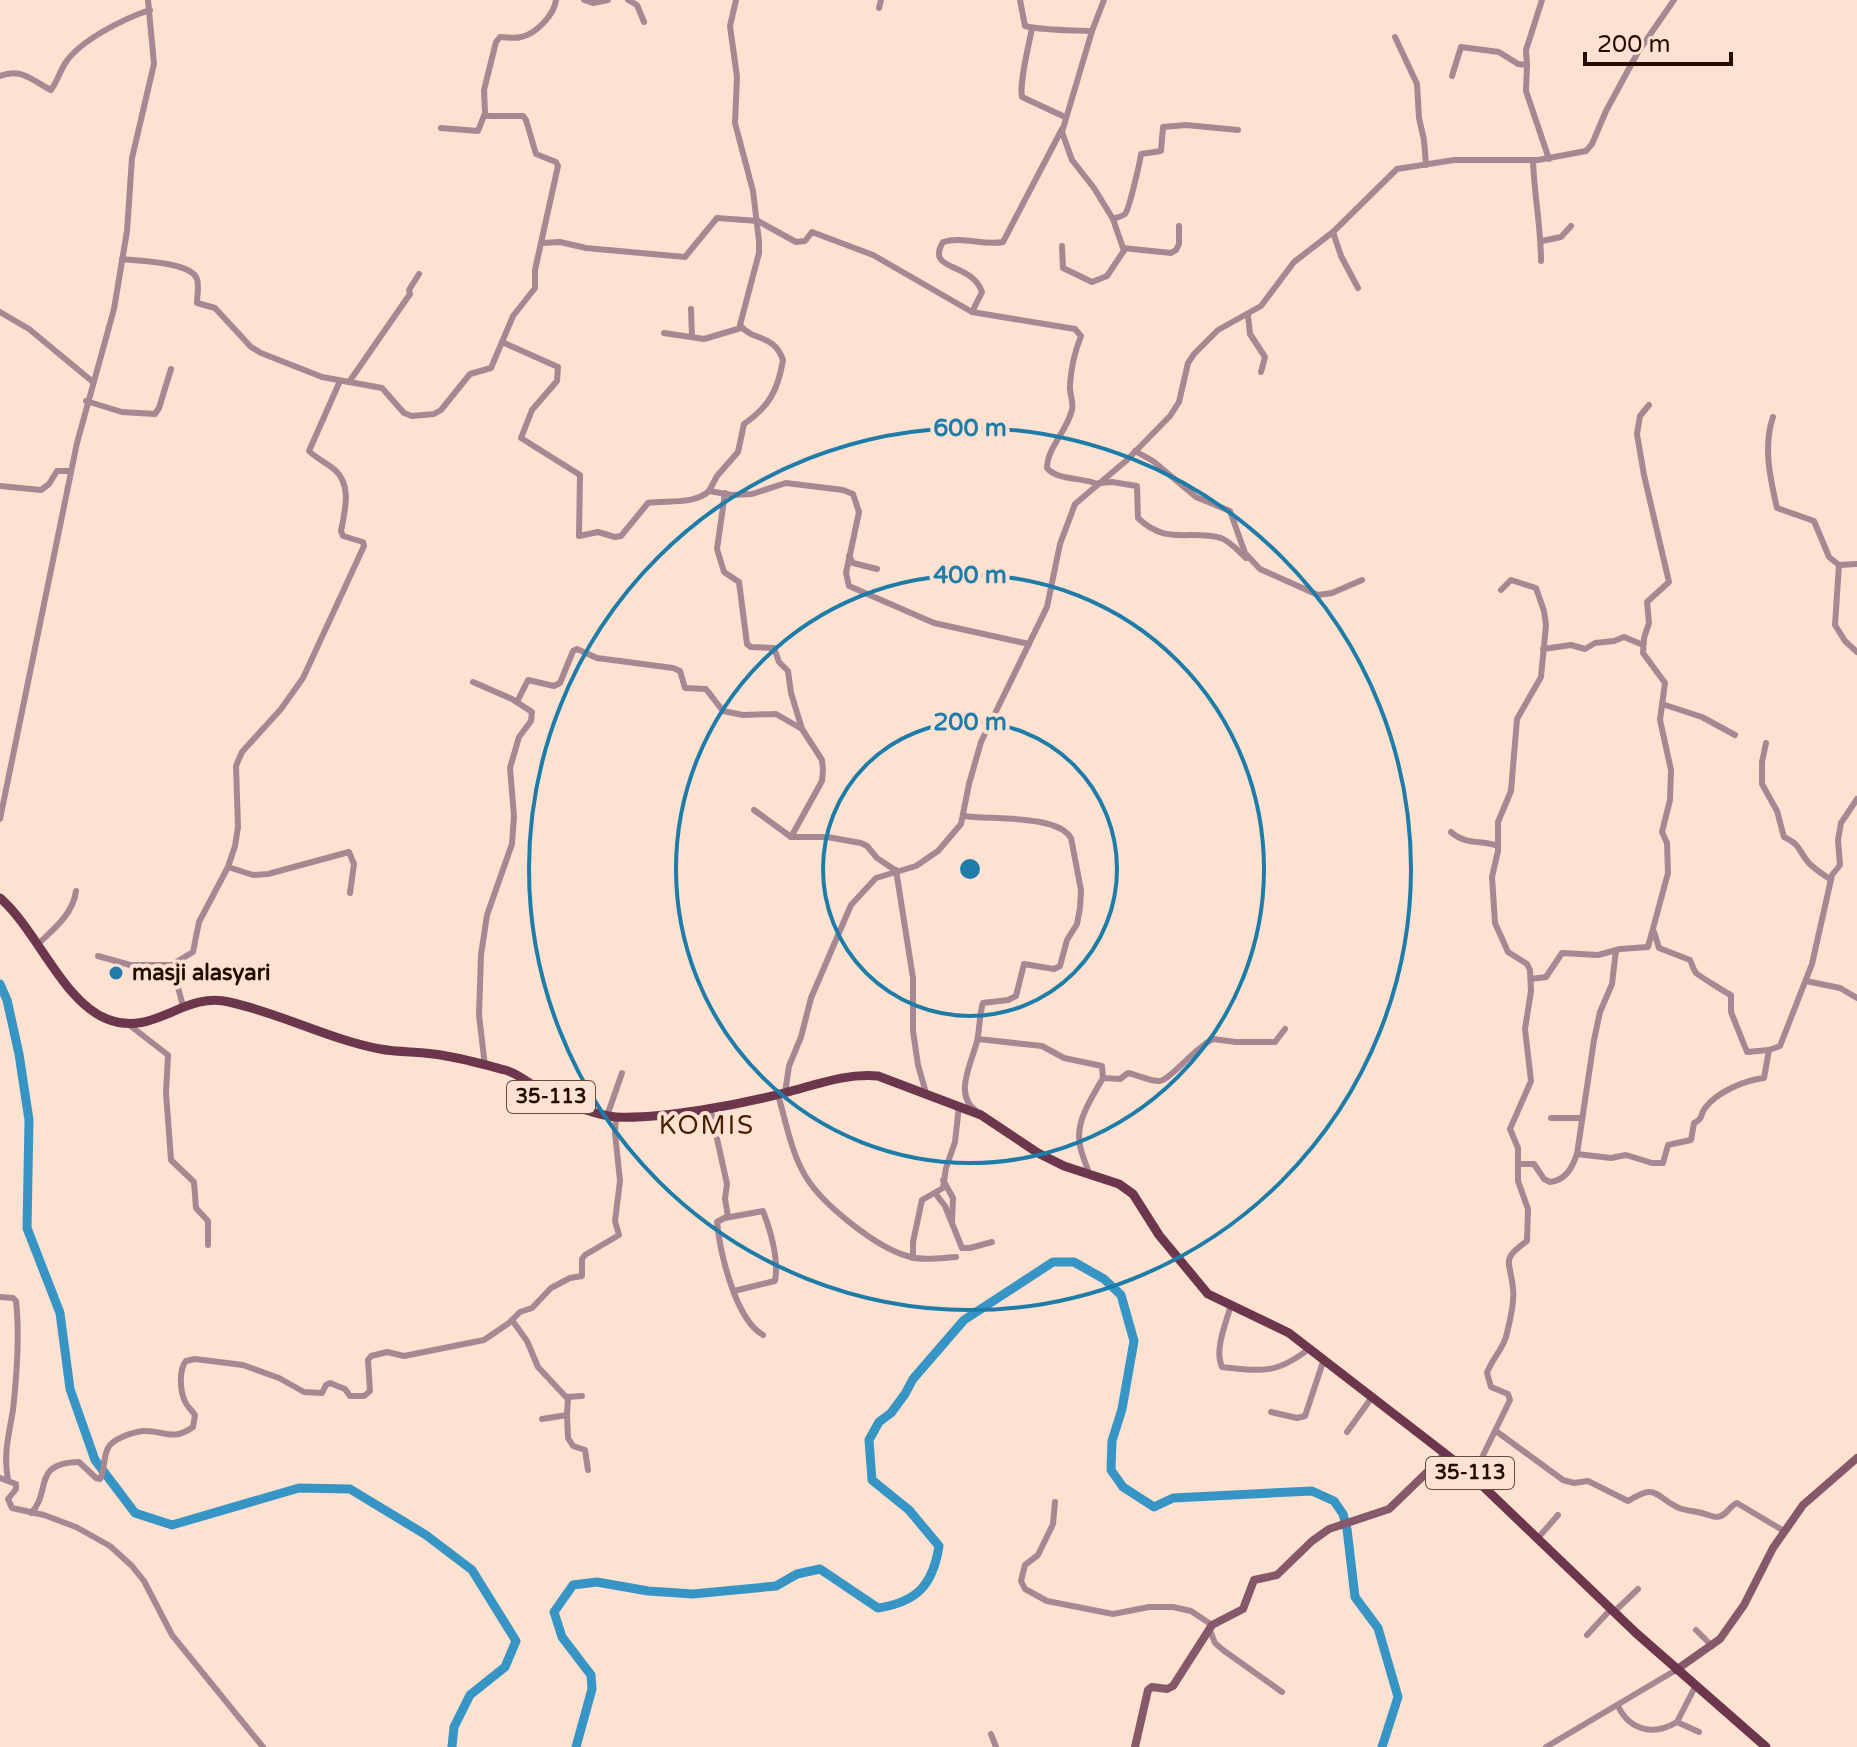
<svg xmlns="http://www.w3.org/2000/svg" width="1857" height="1747" font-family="'Varela Round',sans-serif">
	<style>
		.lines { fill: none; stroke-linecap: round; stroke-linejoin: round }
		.river { stroke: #3795c6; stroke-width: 9 }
		.street { stroke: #a78792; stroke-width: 6 }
		.secondary { stroke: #855969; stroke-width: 8 }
		.primary { stroke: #6c374d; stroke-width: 9 }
		.ring { fill: none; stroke: #1e7ca9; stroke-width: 4 }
		.poi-dot { fill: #1e7ca9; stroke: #fde2d1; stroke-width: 3 }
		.labels { text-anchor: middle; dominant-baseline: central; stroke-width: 8; stroke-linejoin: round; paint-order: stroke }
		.shield { fill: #fde2d1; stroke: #644d3f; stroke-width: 2 }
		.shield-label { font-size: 20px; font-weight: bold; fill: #230d00 }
		.poi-label { font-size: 22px; font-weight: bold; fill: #230d00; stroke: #fde2d1; text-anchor: start }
		.quarter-label { font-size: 26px; letter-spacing: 2px; fill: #472000; stroke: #fde2d1 }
		.centre { fill: #1e7ca9; stroke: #fde2d1; stroke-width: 4 }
		.ring-label { font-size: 24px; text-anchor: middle; font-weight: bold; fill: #1e7ca9; stroke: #fde2d1; stroke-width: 8; stroke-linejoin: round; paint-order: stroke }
	</style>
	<rect width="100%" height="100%" fill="#fde2d1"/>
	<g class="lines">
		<!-- river -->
		<g class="river">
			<polyline points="0,984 7,1000 19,1054 29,1120 27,1228 60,1313 70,1389 95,1460 135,1513 172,1525 299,1488 350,1489 426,1535 472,1570 516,1641 505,1667 470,1695 454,1727 452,1747"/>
			<path d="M576,1747L592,1689L591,1675L562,1637L554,1612L573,1585L597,1582L648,1591L693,1594L776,1586L797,1574L820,1569L878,1608C918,1602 933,1584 939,1546L909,1510L872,1480L869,1440L879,1422L891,1413L905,1394L913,1379L964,1320L1053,1262H1074L1104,1279L1121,1295L1134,1341L1122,1409L1112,1441L1111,1470L1123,1487L1154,1507L1173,1498L1312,1491L1334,1501L1343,1514L1347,1529L1355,1597L1378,1628L1398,1697L1382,1747"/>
		</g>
		<!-- street -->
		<g class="street">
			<polyline points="584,0 593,3 608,0"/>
			<polyline points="628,0 637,5 644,22"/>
			<path d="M1020,0L1025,26C1047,31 1069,30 1092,31"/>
			<polyline points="1104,0 1092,31 1062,132 1072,160 1094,188 1113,219 1123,248 1171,253 1176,250 1179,244 1179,226"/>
			<polyline points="879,8 881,0"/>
			<path d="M1032,28C1029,45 1019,83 1022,97L1065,117"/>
			<polyline points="1395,37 1417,84 1419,118 1424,140 1426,165"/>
			<polyline points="1527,65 1526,50 1542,0"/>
			<path d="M0,76C22,67 34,82 51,90C57,82 60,71 66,62C81,40 125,18 150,10"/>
			<polyline points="1452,76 1461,47 1499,52 1518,64 1527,65 1526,91 1549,159"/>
			<polyline points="441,128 478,131 485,113"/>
			<path d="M1533,160C1534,194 1541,227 1541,261"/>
			<path d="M1113,219C1115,218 1123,216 1125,214C1129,210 1140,162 1141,154L1161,151L1163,127L1186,125L1238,130"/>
			<polyline points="1333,232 1341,256 1358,288"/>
			<polyline points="1542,241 1561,237 1571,226"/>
			<path d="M542,243L560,242L586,248L685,257L717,218L758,221L796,242L805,241L812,232L873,255L972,312L1075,329L1081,336C1075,351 1071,368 1070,385C1069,394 1074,401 1072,410C1067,431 1047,448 1047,468C1058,481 1082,477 1097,484"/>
			<polyline points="1062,246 1063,268 1092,282 1107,276 1125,249"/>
			<path d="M122,259C139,261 187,262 196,277C200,283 197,295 197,303L215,308L251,347L261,353L322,377L382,388L404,413L412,416L434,414L441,410L470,374L491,368L513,316L535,288V270L558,166L556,162L536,154L526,120L523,116H487L485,113L484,90L496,42L500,37C507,37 514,39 521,37C536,34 554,15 556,0"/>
			<polyline points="691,309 692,337"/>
			<polyline points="0,312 29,329 93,382"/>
			<path d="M972,312L982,292C971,261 925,272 943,242C963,236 983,246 1003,242L1062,129"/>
			<polyline points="1248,316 1250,334 1265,357 1261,372"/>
			<polyline points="664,333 704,339 741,328"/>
			<path d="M502,342L558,367L557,381L532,410L521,438L580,475L579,536L598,532L615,537L621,536L648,503C667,500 694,505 709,491L732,495L752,494L786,483L843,490L853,494L859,512L846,573L849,586L934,623L1029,644"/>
			<polyline points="349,382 410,294 409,290 419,274"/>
			<polyline points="86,401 122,412 155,414 159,408 171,369"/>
			<path d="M1773,417C1763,446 1770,478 1777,508L1814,521L1829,557L1839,565L1835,625L1845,641L1857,652"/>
			<polyline points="1135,451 1153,461 1196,497 1230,511 1245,553 1260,569 1318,595 1332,593 1362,580"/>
			<path d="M1099,483L1112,482L1137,486L1138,518C1167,546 1189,529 1221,538C1231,542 1238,551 1246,558"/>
			<polyline points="0,486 41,490 49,484 57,471 70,471"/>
			<path d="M709,491L717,476L738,452L744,424C769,407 778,390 783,360C774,333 753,342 740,325L759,253V241L753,191L735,123L737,77L730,26L736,0"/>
			<polyline points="725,493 717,549 724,572 739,582 747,644 751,647 774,648 779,662 788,671 791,693 802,729 822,760 823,770 822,781 791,837"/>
			<polyline points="849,556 853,563 877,569"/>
			<polyline points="1839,565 1857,564"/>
			<polyline points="1543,649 1571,645 1585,649 1595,643 1614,641 1624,637 1643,645"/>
			<polyline points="473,682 512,699 532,712 531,721 519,737 510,768 514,816 512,844 487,915 481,955 479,1015 485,1066"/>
			<polyline points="517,702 528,680 554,686 560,683 573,651 577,649 597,658 673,668 680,671 685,688 706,689 723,711 743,715 776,714 802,729"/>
			<polyline points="1662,704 1702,717 1735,735"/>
			<path d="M1766,743L1762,762V784L1777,811L1784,837C1801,845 1798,850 1808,862C1814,869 1823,874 1831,880"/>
			<polyline points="754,810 791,837 827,837 861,843 867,846 877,858 895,870"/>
			<path d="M964,816C989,820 1057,814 1071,838L1081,890L1080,908L1077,924L1067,940L1060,966L1054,969L1024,964L1016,996L1008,1000L983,1003C979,1015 980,1028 977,1041C972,1063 953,1094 976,1111"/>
			<polyline points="0,819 77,443 114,309 127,231 132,158 154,64 148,0"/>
			<path d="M1451,832C1465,845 1482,840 1498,846"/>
			<polyline points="228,867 253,875 268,874 349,852 354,864 350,893"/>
			<polyline points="896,870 913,978 913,1031 918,1065 926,1093"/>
			<path d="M1654,932L1659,948L1690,960C1692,964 1693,969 1696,973C1698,975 1728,994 1731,995V1012L1747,1052L1769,1050"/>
			<path d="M38,944C54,929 73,914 76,891"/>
			<polyline points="98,956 130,965 174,965"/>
			<polyline points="1531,979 1546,977 1562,953 1598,955 1620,949 1648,947 1668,873 1667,843 1662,832 1670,800 1671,770 1660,720 1665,683 1643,653 1644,638 1649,623 1647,602 1669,582 1644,475 1637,434 1640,416 1649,405"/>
			<polyline points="1806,981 1840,988 1857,998"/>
			<path d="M183,1006L173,969L178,961L193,952L199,922L228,867L235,846L238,827L236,766L242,752L281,709L303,678L364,546L363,542L343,536L341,531C345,511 352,485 335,470C327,463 316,458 309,451L340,381"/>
			<polyline points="128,1024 168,1055 166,1093 171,1160 194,1182 196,1208 208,1221 208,1245"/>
			<polyline points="978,1039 1042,1046 1064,1058 1102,1066 1103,1078"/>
			<polyline points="785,1093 789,1066 801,1037 811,998 851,905 876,878 916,866 938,851 961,824 969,784 981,742 1047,607 1060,544 1075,504 1127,460 1170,416 1179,402 1188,363 1194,354 1218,330 1261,306 1294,262 1333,232 1397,169 1454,160 1538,160 1586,151 1592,144 1606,111 1638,52 1674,0"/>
			<path d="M778,1095C786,1121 791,1153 806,1177C823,1205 876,1247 907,1256C923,1261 940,1258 956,1257"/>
			<path d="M710,1107L727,1184L725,1199L728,1216L717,1222C720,1252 735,1319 763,1335"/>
			<polyline points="607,1116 622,1073"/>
			<polyline points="1551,1118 1582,1118"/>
			<path d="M1577,1154L1611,1158L1626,1155L1652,1163H1663L1668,1145L1691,1140L1694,1123C1703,1119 1700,1115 1705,1108C1717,1092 1745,1080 1764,1078L1769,1050L1780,1046L1812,964L1832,875L1840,865L1838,840L1841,823L1857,799"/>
			<path d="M1518,1164H1534L1544,1179L1550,1182C1566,1180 1572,1168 1577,1154L1594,1040L1600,1012L1612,984L1616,950"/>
			<path d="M1089,1174C1087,1166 1083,1158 1081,1150C1073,1124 1091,1099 1103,1078L1120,1079L1128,1073C1138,1075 1149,1081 1159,1081C1168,1082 1197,1046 1213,1039L1236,1042H1275L1285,1029"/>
			<polyline points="943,1180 953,1198 952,1221"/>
			<polyline points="935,1193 945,1206 962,1248 970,1248 992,1242"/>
			<path d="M725,1218L763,1211C771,1232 779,1259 775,1281L734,1291"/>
			<polyline points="913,1258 913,1242 922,1200 943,1188 946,1168 955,1142 959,1106"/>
			<path d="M0,1297L13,1298L16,1301C20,1337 17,1374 13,1410C9,1434 3,1455 8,1479"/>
			<path d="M1231,1305C1226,1323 1214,1350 1222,1367C1262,1371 1276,1375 1310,1348"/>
			<polyline points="512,1320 527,1341 538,1367 566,1397 582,1396"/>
			<polyline points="1271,1412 1297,1418 1305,1416 1324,1359"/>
			<polyline points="567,1415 568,1438 573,1446 585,1450 588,1470"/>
			<polyline points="542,1419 567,1415 568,1398"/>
			<path d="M1496,1431L1563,1480L1574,1483L1588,1481L1628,1501C1658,1482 1654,1497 1679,1508C1687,1511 1696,1511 1705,1514C1709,1515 1713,1517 1717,1517C1726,1517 1729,1506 1737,1503L1784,1531"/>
			<polyline points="1347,1432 1372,1397"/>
			<path d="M1473,1476L1510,1400L1508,1394L1491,1387L1487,1373C1492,1358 1504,1349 1507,1333C1510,1320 1515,1302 1513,1289C1511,1261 1499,1261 1527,1241L1528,1209L1518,1181V1148L1510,1129L1531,1081L1525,1029L1531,991L1530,970L1527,964L1508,952L1495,923L1492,877L1498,851V822L1511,791L1517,719L1541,677L1546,625L1544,611L1536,588L1511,580L1501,590"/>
			<polyline points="0,1478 16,1484 16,1489 8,1499 12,1508 44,1515 76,1527 110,1546 132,1566 144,1581 172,1635 263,1747"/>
			<polyline points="1055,1502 1053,1524 1038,1555 1025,1565 1021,1581 1025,1589 1047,1601 1113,1614 1149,1607 1173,1607 1191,1611 1212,1625"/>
			<path d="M31,1513C52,1492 31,1463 79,1462L96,1478L100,1479C105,1470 103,1457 108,1448C112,1439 133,1432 143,1431C164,1430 172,1442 193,1427L195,1415C192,1410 186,1406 184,1399C180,1389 179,1369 186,1361L195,1359L243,1365L279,1378L304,1392L322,1393L326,1385L330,1383L345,1389L350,1396H364L370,1391L368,1360L371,1356L387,1352L404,1356L484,1340L509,1323L520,1312L532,1308L551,1288L570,1278L582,1276V1259L585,1255L619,1235L615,1221L620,1181L615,1133L616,1117"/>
			<polyline points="1538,1538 1558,1515"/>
			<polyline points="1614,1612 1638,1589"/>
			<polyline points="1209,1628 1215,1643 1223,1650 1282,1692"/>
			<polyline points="1696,1630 1712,1646"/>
			<polyline points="1587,1635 1611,1609"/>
			<path d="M1618,1706C1630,1731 1654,1736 1677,1722L1695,1687"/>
			<polyline points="1677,1722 1699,1732"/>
			<polyline points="991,1734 996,1747"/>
			<polyline points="1546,1747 1676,1670"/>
		</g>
		<!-- secondary -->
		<g class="secondary">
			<polyline points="1676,1670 1720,1639 1744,1605 1773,1548 1803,1505 1857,1458"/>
			<polyline points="1135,1747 1148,1690 1152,1687 1167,1689 1173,1686 1212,1625 1243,1609 1254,1580 1277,1575 1312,1541 1329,1529 1389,1509 1445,1455"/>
		</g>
		<!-- primary -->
		<path class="primary" d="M0,898C37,930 63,1002 107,1019C154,1038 183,991 229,1002C280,1013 328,1039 380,1049C401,1053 424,1051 446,1056C465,1059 486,1065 505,1070C523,1075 536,1090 552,1097C567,1104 600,1116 616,1117C663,1119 738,1105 784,1093C816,1085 845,1073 878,1076L981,1115L1038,1153L1064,1166L1119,1184L1133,1194L1159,1235L1208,1294L1289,1333L1465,1469L1636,1633L1766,1747"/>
	</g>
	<!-- distance rings -->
	<g class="ring">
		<circle cx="970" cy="869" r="147"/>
		<circle cx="970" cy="869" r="294"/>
		<circle cx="970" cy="869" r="441"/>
	</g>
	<!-- markers -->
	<circle class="poi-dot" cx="116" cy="973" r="8"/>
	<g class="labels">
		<!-- shield labels -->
		<g class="shield">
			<rect x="507" y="1081" width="88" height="32" rx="6"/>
			<rect x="1426" y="1457" width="88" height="32" rx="6"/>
		</g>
		<g class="shield-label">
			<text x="551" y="1097">35-113</text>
			<text x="1470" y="1473">35-113</text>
		</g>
		<!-- poi labels -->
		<g class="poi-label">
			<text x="132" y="973">masji alasyari</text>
		</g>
		<!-- quarter labels -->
		<g class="quarter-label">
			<text x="707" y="1125">KOMIS</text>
		</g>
	</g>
	<circle cx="970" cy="869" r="12" class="centre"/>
	<g class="ring-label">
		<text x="970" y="436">600 m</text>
		<text x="970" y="583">400 m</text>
		<text x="970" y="730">200 m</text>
	</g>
	<!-- scale -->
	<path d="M1585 52v12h146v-12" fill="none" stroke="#230d00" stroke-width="4"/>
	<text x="1597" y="52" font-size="24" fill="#230d00" stroke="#fde2d1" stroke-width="6" paint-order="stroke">200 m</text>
</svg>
